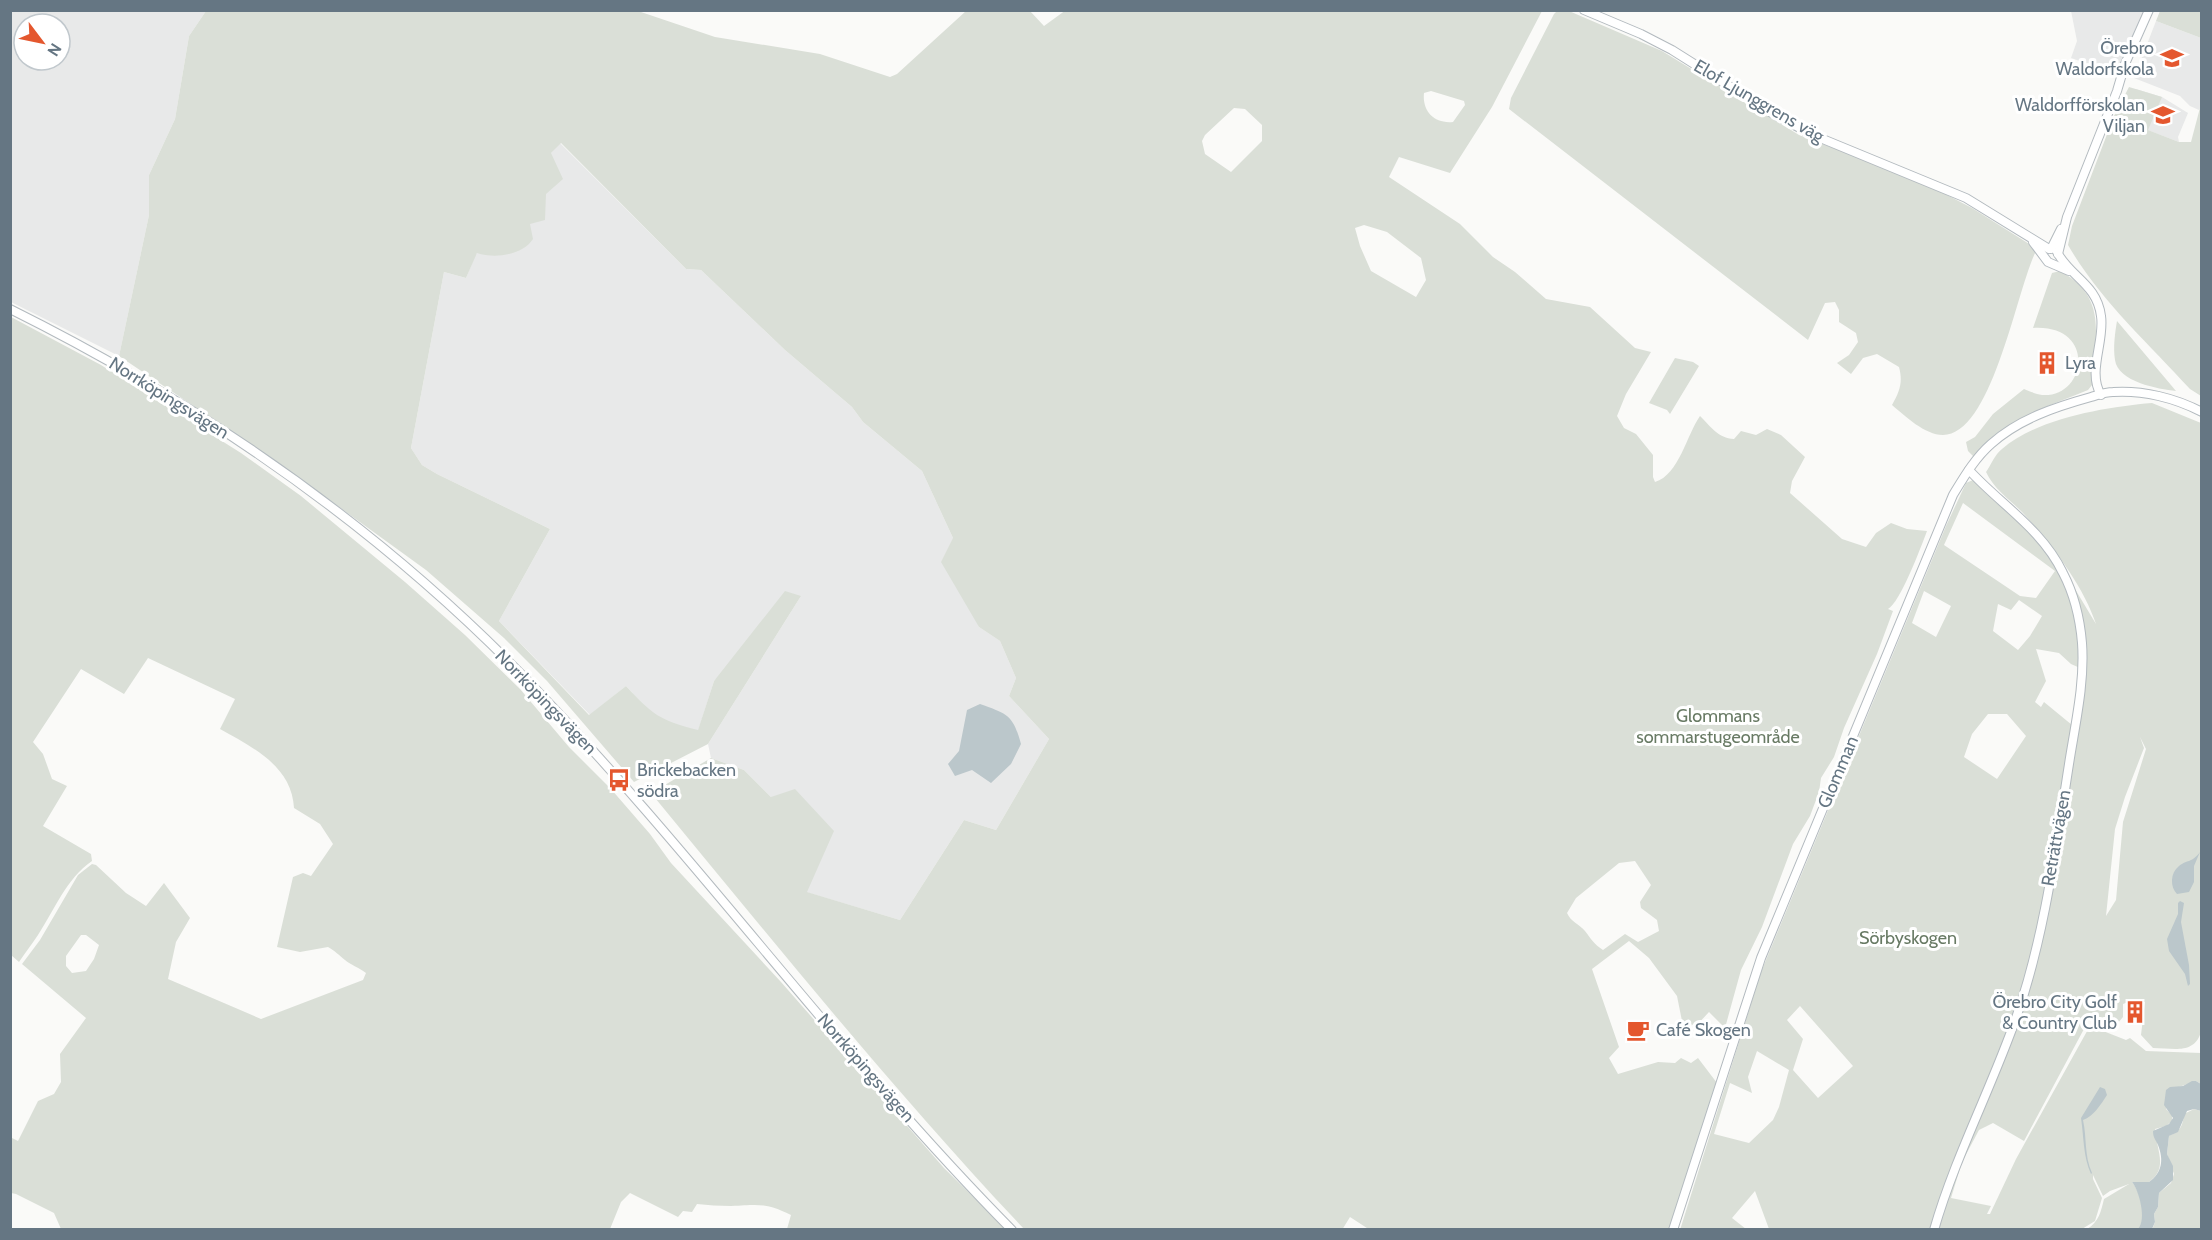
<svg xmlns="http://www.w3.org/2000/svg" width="2212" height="1240" font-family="Cabin,sans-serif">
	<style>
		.built { fill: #e8e9e9; fill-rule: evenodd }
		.green { fill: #dadfd7; fill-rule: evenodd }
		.water { fill: #bbc7cb }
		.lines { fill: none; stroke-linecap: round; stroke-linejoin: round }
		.secondary-casing { stroke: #b3babf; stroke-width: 10 }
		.secondary { stroke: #fff; stroke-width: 8 }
		.labels { text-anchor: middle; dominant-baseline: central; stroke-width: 6; stroke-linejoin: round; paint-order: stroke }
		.poi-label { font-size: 18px; fill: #657683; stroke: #fff; text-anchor: end }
		.street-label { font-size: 18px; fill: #657683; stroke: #fff }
		.park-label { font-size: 18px; fill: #687a64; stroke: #fff }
	</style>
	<rect width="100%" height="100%" fill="#fafaf8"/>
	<!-- built -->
	<g class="built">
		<path d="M11,11H206L189,36L175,119L149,175V215L119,356L11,302ZM24,24H60V60H24Z"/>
		<polygon points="2071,11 2145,11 2117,74 2071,58 2077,41"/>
		<polygon points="2156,21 2201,38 2202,104 2199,110 2190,106 2180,96 2134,78"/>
		<polygon points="2136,89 2162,97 2188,113 2178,137 2179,142 2137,126"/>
		<polygon points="560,143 686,269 701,270 785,350 852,407 863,422 922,471 953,538 979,627 1000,641 1016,678 1009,696 1049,739 996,830 964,820 900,920 806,892 771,797 744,770 711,758 708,744 801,596 714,681 698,731 668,723 649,711 626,686 590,715 499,621 550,529 437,474 422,465 411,448 444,272 466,278 475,256 491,233 546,194 550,154"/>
	</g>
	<!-- green -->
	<g class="green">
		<path d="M1066,10L1542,11L1492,107L1450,173L1399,157L1389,177L1460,224L1493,257L1515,272L1546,299L1590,307L1635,348L1651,352L1626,394L1617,416L1624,428L1636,434L1653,455V477L1655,482C1679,475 1687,434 1700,416C1711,427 1718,438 1734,439L1741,431L1756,435L1767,429L1781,435L1805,457L1792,481L1790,493L1842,539L1866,547L1876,533L1891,523L1907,529L1927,531C1921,547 1900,603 1888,609L1893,611L1877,654L1844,728L1834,757L1821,778L1819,792L1810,816L1793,844L1762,927L1741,970L1725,1028L1709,1012L1696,1026L1682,1021L1677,996L1649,958L1629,941L1592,969L1619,1047L1609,1058L1618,1074L1658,1062L1675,1063L1681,1058L1691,1063L1698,1058L1717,1083L1671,1229L1370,1230L1350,1217L1342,1230L1024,1229C893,1090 773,941 651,793L711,758L744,770L771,797L795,789L834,831L807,892L900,920L964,820L996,830L1049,739L1009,696L1016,678L1000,641L979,627L941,562L953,538L922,471L863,422L852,407L785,350L701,270L686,269L561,143L551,153L563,179L546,194L545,220L530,224L533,239C523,255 495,259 477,253L466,278L444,272L411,448L422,465L437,474L550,529L499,621L589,715L626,686C653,715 659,720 698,730L714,681L785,591L801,596L708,744L634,782L547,681L504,638L426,570L277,462L119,356L149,215V175L175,119L189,36L206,11H638L715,37L820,54L890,77L897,74L966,11H1030L1044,26ZM1431,91L1464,101L1465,105L1453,122C1434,124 1422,111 1424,93ZM1234,108L1245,109L1262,125V141L1231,172L1205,154L1202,141L1205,135ZM1364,225L1387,232L1421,258L1426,280L1416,297L1371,271L1360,246L1355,228ZM1635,861L1651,885L1640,902L1641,908L1657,920L1659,931L1638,942L1625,934L1603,950C1594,944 1591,939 1585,931C1579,924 1571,922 1567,913L1576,898L1619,863Z"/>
		<path d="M1569,11L1662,51L1799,135L1922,182L1972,208L2037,249C2017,286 1993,435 1943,435C1925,435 1905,416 1892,405C1900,391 1903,382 1899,367L1877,354L1863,358L1851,374L1837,363L1849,355L1858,342L1856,333L1839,322V310L1835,302L1825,303L1808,340L1509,109L1511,98L1554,14L1556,12Z"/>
		<polygon points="2160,11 2201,11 2201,38 2156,21"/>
		<path d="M2129,87L2162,97L2148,130L2179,142H2191L2201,104V396L2190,389C2148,343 2099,299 2068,245L2072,226L2114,116Z"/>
		<path d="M2060,271C2110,298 2094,338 2092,385L2088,390C2046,407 2003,420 1974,457L1968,451L1966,442L1975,437L1993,414L2024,389C2029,391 2036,394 2042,395C2087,398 2097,324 2033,328L2052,273Z"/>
		<path d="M11,317L101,365L241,453L301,496L405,582L465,635L520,689L569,747L611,789L650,834L671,863L781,982L944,1168L1006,1229H787L791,1215C764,1202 758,1205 731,1206C719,1206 708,1205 697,1204L692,1212L683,1211L678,1217L630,1193L621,1202L610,1229H61L54,1213L16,1194L11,1193L10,1137L18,1141L38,1101L54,1094L61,1082L60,1054L86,1018L22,964L40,940L78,875L92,864L96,865L126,893L146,906L164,883L190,918L176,942L168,979L261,1019L363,980L366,973C360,968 349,964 345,960C339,955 335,951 328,947L300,952L277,947L293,877L303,873L311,876L333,844L320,824L294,808C292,766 252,747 220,729L235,699L148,658L124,694L81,669L33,742L43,754L52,779L67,786L43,826L91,854L92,861C66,879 55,909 38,935C32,944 25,953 19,962L11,955ZM81,935H86L99,945L94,959L86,971L72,973L66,966V956Z"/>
		<path d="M2117,321L2176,391C2158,389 2118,382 2115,360C2113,347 2115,333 2117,321Z"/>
		<polygon points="1675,358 1693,362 1699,366 1670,414 1667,410 1649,403"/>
		<path d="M2152,403L2201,423V1032C2194,1055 2173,1048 2153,1048L2141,1035L2145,1002L2131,1001L2123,1004V1017L2117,1024L2092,1014L2024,1141L1993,1123L1979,1130L1962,1162L1951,1198L1991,1206L1987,1214H1990L2016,1159L2091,1024L2099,1025L2098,1029L2126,1040L2130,1038L2146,1051L2201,1053V1084L2196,1081L2179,1087L2166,1109L2172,1115V1121L2166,1126L2155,1129C2156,1149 2169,1168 2149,1182H2132C2141,1193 2147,1216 2140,1229H2087C2099,1222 2101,1211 2104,1199L2129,1184L2110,1191L2103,1196L2093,1175V1179L2102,1198L2095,1221L2082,1229L1935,1230L2023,1007L2084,687C2086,641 2085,617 2066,574L2096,624C2083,585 2050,542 2022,512C2009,499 1994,489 1986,472C1991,465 1995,454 2002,449C2038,418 2106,407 2152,403ZM2140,737L2146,749L2123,822L2116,900L2106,916L2115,829L2125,797L2144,748Z"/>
		<path d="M1973,480L1979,483L2046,549L2067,586L2079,634L2080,668L2071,664L2059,653L2036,649L2046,681L2035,702L2041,707L2044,702L2072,725L2039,929L2018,1005L1931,1229H1769L1755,1191L1732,1218L1746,1229L1680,1230L1761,972L1946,526L1966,483ZM1963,503L2055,571L2036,598L2020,596L1944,545ZM1924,591L1951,606L1936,637L1912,623ZM2019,600L2042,616L2030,636L2018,650L1993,631L1998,604L2011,610ZM1988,714H2007L2026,736L1997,779L1964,757L1972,734ZM1800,1006L1853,1066L1818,1098L1793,1070L1803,1039L1787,1020ZM1757,1051L1789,1070L1779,1107L1773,1120L1749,1143L1714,1134L1730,1083L1752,1093L1748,1077Z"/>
		<path d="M2194,1109L2201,1111V1229L2152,1230L2155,1222L2154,1214L2158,1207L2159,1193L2171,1183L2174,1174L2167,1154L2169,1136C2180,1131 2183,1126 2184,1114Z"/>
	</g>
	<!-- water -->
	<g class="water">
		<path d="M980,704C1008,714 1013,715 1021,744L1011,764L991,783L972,770L955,776L948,764L959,751L967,710Z"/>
		<path d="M2200,852L2194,866V882L2189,892L2177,894C2170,887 2170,873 2179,866C2186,860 2192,863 2200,852Z"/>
		<polygon points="2180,901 2184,903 2181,922 2189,965 2190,984 2188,986 2185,974 2169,951 2167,939 2178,914 2178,903"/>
		<path d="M2192,1081H2196L2201,1084V1111L2194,1109L2187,1111L2178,1132L2169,1136L2167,1154L2173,1166V1180L2159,1193L2158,1207L2154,1214L2155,1222L2152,1229H2138C2147,1220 2139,1190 2132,1182H2149C2162,1173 2164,1160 2158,1145C2156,1140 2153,1138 2153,1131L2169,1124L2173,1118L2164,1105L2166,1090L2170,1087L2183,1086Z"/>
		<path d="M2100,1087L2105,1089L2107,1095C2101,1104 2094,1116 2083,1120C2087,1138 2084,1155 2092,1173L2091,1174C2083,1156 2084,1138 2081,1118Z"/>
	</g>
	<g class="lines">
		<!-- secondary casing -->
		<g class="secondary-casing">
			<g id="secondary">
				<polyline points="1584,10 1641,34 1672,50 1775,115 1813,135 1966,198 2049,249"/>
				<polyline points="2033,242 2048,262 2069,271"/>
				<polyline points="2051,249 2061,229"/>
				<path d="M2057,252C2070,277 2097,284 2101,316C2105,341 2087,372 2101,395"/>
				<polyline points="2058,254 2067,217 2117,91 2125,64 2149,10"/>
				<path d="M10,309C199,403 376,525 524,677C695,853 839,1055 1012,1230"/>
				<path d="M1673,1230L1761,958L1953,495C1964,477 1975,458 1991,444C2019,419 2055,407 2091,397C2098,395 2105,392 2113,392C2143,390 2175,398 2202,412"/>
				<path d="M1934,1230C1955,1157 1991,1089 2016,1018C2044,939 2056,847 2069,764C2075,725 2085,683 2082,643C2080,619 2074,594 2063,573C2042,529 2000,504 1969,470"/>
			</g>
		</g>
		<!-- secondary -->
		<use href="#secondary" class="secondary"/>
	</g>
	<!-- icons -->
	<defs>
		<g id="school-bare" transform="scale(1.8)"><path d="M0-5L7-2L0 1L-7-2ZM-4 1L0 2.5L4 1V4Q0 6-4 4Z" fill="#e4572e" stroke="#fff" stroke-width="2.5" paint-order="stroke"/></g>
		<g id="building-bare" transform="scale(1.8)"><path d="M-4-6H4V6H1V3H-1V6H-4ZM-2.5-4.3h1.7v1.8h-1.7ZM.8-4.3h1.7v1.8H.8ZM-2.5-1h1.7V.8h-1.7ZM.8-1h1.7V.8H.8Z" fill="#e4572e" stroke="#fff" stroke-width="2.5" paint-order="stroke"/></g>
		<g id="bus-bare" transform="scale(1.8)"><path d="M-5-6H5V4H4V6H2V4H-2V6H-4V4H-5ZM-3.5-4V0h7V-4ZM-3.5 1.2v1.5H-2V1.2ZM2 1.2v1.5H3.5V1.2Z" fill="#e4572e" stroke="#fff" stroke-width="2.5" paint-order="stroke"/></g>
		<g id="cafe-bare" transform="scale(1.8)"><path d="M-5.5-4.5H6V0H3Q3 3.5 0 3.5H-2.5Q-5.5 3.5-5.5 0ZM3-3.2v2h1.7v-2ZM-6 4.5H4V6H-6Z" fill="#e4572e" stroke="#fff" stroke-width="2.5" paint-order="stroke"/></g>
	</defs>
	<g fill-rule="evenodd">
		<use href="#school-bare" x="2172" y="58"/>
		<use href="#school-bare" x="2163" y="115"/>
		<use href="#building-bare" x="2047" y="363"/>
		<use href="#bus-bare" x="619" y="780"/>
		<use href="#building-bare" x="2135" y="1012"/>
		<use href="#cafe-bare" x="1638" y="1030"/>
	</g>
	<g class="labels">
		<!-- poi labels -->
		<g class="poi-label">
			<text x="2154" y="48">Örebro<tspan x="2154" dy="21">Waldorfskola</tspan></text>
			<text x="2145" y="105">Waldorfförskolan<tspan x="2145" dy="21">Viljan</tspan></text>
			<text x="2065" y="363" text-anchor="start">Lyra</text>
			<text x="637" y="770" text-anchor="start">Brickebacken<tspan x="637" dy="21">södra</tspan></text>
			<text x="2117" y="1002">Örebro City Golf<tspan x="2117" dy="21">&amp; Country Club</tspan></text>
			<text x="1656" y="1030" text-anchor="start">Café Skogen</text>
		</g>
		<!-- street labels -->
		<g class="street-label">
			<text transform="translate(1759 101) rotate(30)">Elof Ljunggrens väg</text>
			<text transform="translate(169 398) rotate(32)">Norrköpingsvägen</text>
			<text transform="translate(546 702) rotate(46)">Norrköpingsvägen</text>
			<text transform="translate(1838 772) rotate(-67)">Glomman</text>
			<text transform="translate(2056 838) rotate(-80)">Reträttvägen</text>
			<text transform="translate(866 1068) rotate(49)">Norrköpingsvägen</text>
		</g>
		<!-- park labels -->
		<g class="park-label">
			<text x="1718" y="716">Glommans<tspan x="1718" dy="21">sommarstugeområde</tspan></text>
			<text x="1908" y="938">Sörbyskogen</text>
		</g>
	</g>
	<!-- border -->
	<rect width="2212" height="1240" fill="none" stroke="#657683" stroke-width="24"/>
	<!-- north arrow -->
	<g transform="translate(42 42) rotate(122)"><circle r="28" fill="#ffffff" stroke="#c1c8cd" stroke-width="1.5"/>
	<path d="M0-4.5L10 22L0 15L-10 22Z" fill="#e4572e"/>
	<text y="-9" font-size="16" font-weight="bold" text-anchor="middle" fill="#657683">N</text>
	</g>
</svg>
